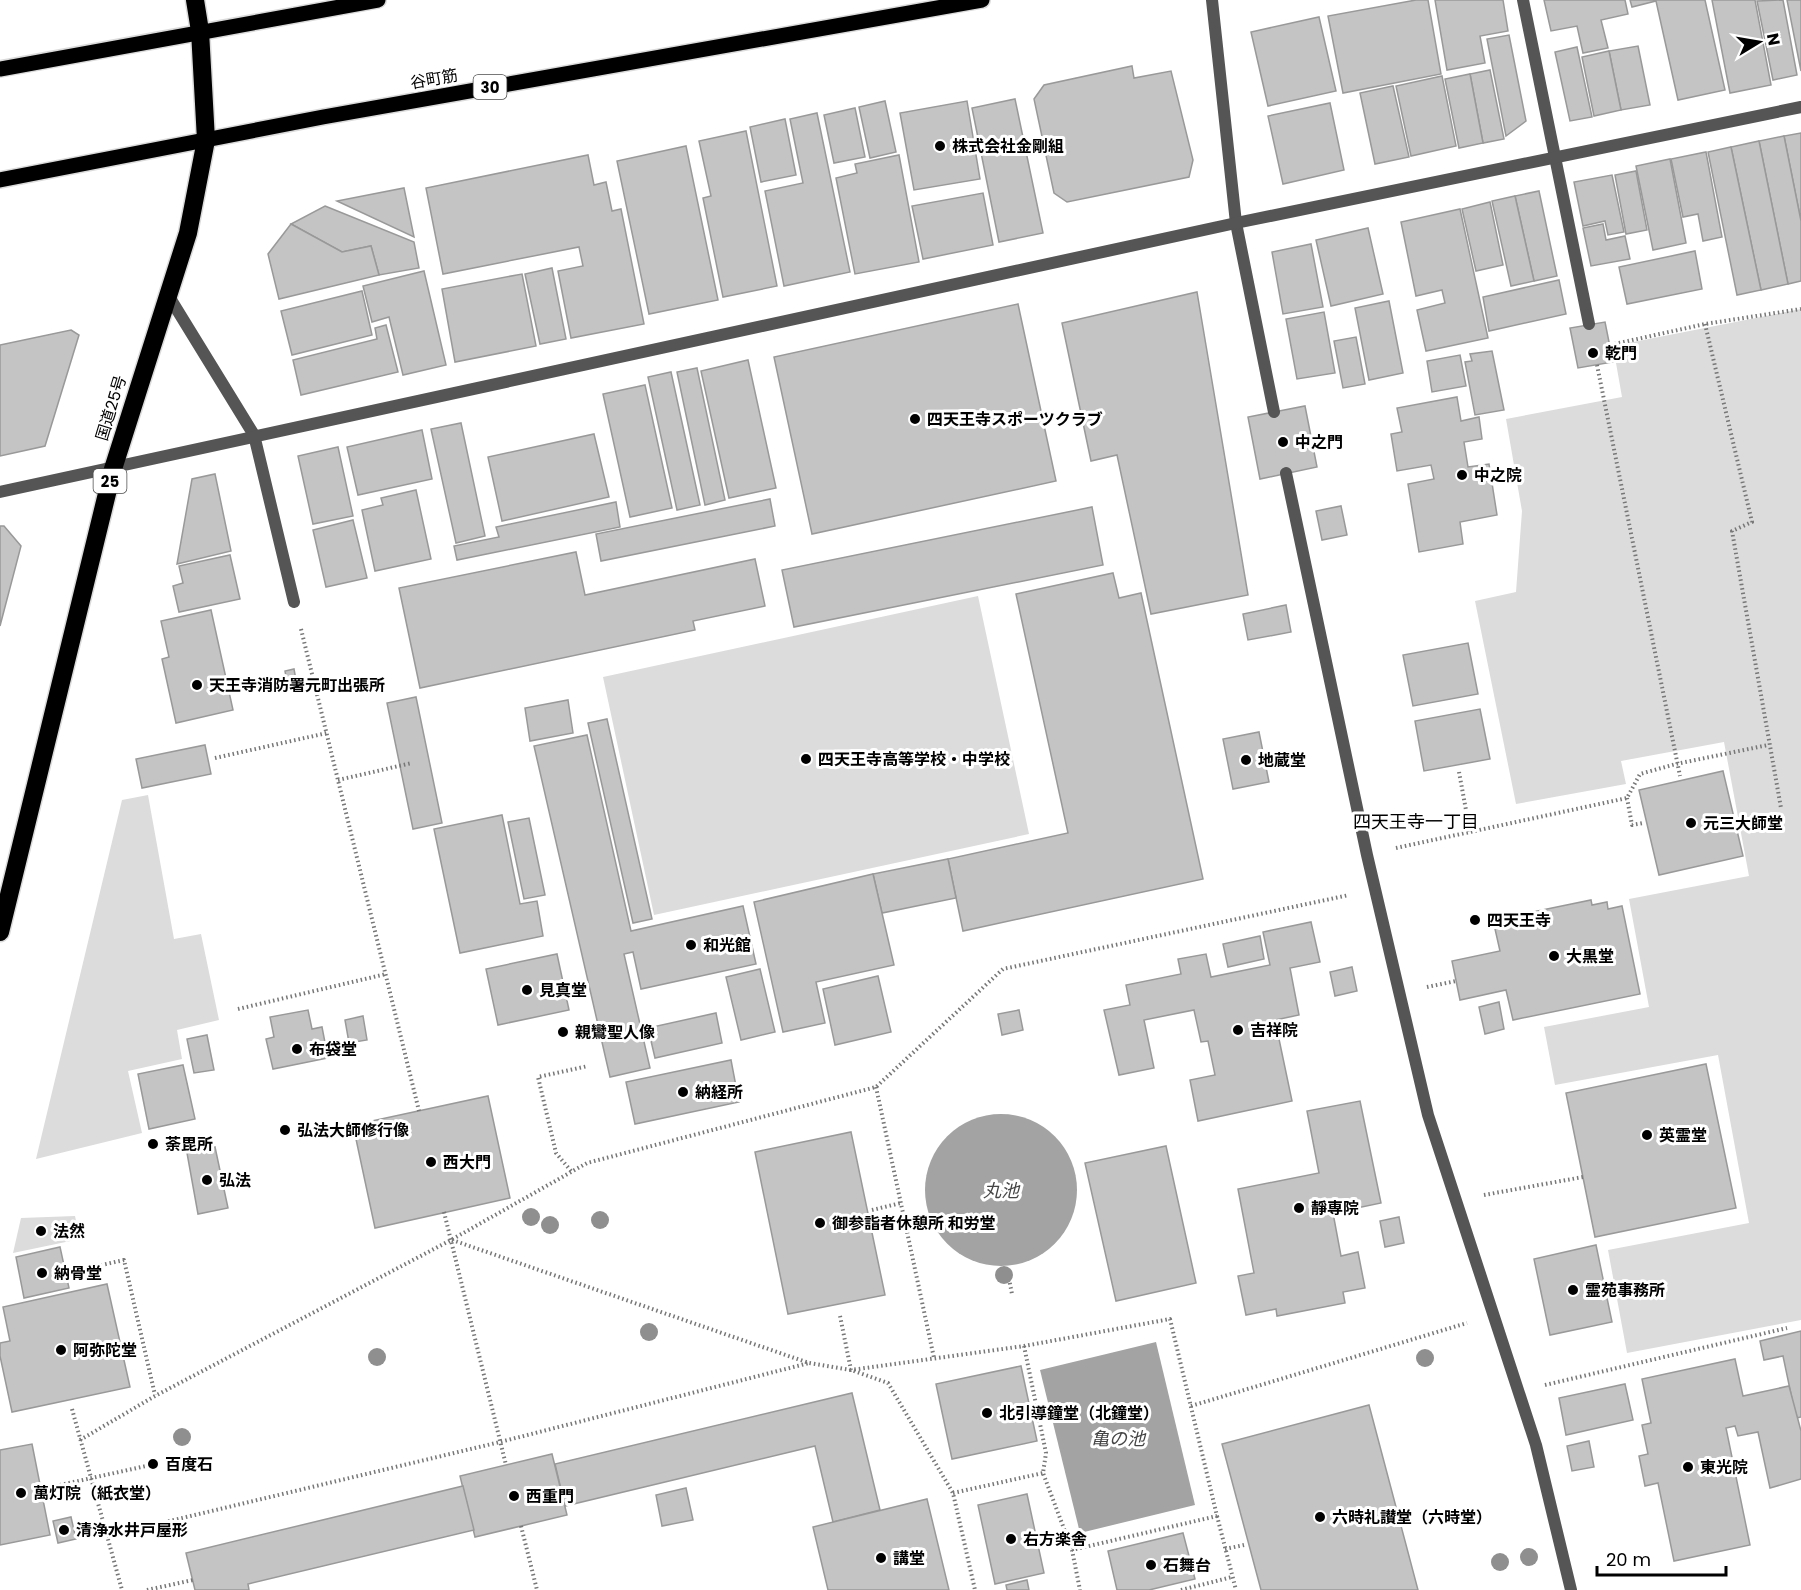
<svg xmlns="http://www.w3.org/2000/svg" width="1801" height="1590" font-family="Poppins,'Noto Sans JP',sans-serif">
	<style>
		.green { fill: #dcdcdc }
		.water { fill: #a3a3a3 }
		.building { fill: #c4c4c4; stroke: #999; stroke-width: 1.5 }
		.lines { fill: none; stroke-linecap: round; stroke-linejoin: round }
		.primary-casing { stroke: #dbdbdb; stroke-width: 18 }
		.highway-casing { stroke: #dbdbdb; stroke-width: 21 }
		.path { stroke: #777; stroke-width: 4; stroke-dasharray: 1.5 3; stroke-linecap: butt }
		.lane { stroke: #555; stroke-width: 12 }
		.street { stroke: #555; stroke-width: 12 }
		.primary { stroke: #000; stroke-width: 15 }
		.highway { stroke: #000; stroke-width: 18 }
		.tree { fill: #8f8f8f }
		.poi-dot { fill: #000; stroke: #fff; stroke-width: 2 }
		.labels { text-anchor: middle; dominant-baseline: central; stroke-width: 6; stroke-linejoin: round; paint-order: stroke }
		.shield { fill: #fff; stroke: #4c4c4c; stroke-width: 1.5 }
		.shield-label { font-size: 15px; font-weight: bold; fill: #000 }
		.street-label { font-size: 16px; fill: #000; stroke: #fff }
		.poi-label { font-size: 16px; font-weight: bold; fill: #000; stroke: #fff; text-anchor: start }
		.neighbourhood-label { font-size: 18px; fill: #000; stroke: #fff }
		.water-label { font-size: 18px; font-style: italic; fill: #444; stroke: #fff }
	</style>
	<rect width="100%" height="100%" fill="#fff"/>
	<!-- green -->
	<g class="green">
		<polygon points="1801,309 1801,1320 1627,1353 1608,1250 1749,1223 1718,1055 1555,1085 1544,1027 1649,1007 1629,899 1749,876 1724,742 1621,761 1626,784 1516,804 1475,601 1516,592 1522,511 1506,419 1622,397 1613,346"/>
		<polygon points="978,596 1029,834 654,915 603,677"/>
		<polygon points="148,795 174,939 201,934 219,1020 177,1030 182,1059 128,1071 142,1133 36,1159 122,800"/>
		<polygon points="75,1216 80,1239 13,1253 21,1218"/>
	</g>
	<!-- water -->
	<g class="water">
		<circle cx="1001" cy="1190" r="76"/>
		<polygon points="1156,1342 1195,1505 1080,1533 1040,1370"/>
	</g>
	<!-- building -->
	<g class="building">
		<polygon points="1416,0 1428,0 1441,74 1343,93 1328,16"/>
		<polygon points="1435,0 1503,0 1508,31 1480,36 1485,63 1447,70"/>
		<polygon points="1544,0 1625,0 1628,14 1601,20 1608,48 1583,53 1577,26 1551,31"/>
		<polygon points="1630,0 1705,0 1725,90 1678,100 1656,1 1632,7"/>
		<polygon points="1712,0 1755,0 1771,85 1730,93"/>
		<polygon points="1783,0 1797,75 1773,80 1757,1"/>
		<polygon points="1787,0 1801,0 1801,71"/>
		<polygon points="1319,17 1336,91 1268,106 1251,32"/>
		<polygon points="1509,35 1526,121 1506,136 1487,39"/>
		<polygon points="1638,46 1650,105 1621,110 1609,51"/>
		<polygon points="1577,47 1592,117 1570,121 1555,52"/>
		<polygon points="1609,51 1621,110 1594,116 1582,57"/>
		<polygon points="1132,66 1134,78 1171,71 1193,160 1189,177 1067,202 1054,193 1034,99 1044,85"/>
		<polygon points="1490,70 1504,139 1483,143 1470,74"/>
		<polygon points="1470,74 1483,143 1459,148 1445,79"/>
		<polygon points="1442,76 1456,146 1411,156 1396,86"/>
		<polygon points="1393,86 1409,157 1375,164 1360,93"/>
		<polygon points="1015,99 1043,233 999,242 972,108"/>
		<polygon points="885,101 896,152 870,158 859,107"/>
		<polygon points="967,101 980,179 914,190 900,113"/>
		<polygon points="1330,103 1344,170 1283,184 1268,116"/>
		<polygon points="855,108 865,157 834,163 824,115"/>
		<polygon points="817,113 850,272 784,286 765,191 803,183 790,119"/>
		<polygon points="785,119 796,175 761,182 750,127"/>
		<polygon points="746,131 777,286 723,297 703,198 711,196 699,141"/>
		<polygon points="1801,133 1801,221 1784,136"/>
		<polygon points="1784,136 1801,221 1801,281 1788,284 1759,141"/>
		<polygon points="1759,141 1788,284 1761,290 1731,147"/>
		<polygon points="686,146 718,300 649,314 617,161"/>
		<polygon points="1731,147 1761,290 1737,295 1708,152"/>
		<polygon points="1706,152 1722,237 1703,241 1698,214 1683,217 1671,159"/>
		<polygon points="588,155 594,185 606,182 612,211 621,209 644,324 571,338 558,271 583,266 579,247 443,274 426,188"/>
		<polygon points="899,155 919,262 855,274 836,178 857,173 855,164"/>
		<polygon points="1670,159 1686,243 1653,250 1636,166"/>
		<polygon points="1636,171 1647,230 1626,234 1615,175"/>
		<polygon points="1612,175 1624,232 1608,235 1605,221 1583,226 1574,182"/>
		<polygon points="404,188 414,237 337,201"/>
		<polygon points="1539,191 1557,276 1534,281 1515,196"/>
		<polygon points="983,193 993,245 923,259 912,206"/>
		<polygon points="1515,196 1534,281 1511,286 1492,201"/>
		<polygon points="1490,202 1503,265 1476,271 1462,209"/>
		<polygon points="325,206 414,242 419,268 379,275 371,246 342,252 291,224"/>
		<polygon points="1460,209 1488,338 1426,351 1417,310 1445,303 1442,290 1416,296 1401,222"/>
		<polygon points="291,224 342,252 371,246 379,275 279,299 268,254"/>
		<polygon points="1603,224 1606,240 1625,236 1630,259 1591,266 1583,228"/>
		<polygon points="1368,228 1383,294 1331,306 1316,240"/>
		<polygon points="1311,244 1323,307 1283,314 1272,252"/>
		<polygon points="1695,251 1702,289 1627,304 1619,267"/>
		<polygon points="552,268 566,339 540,344 525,274"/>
		<polygon points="424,271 446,365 403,375 389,317 372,322 363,286"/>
		<polygon points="522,274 536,346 455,362 442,289"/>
		<polygon points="1559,280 1566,314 1489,331 1483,297"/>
		<polygon points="362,291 372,335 292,355 281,311"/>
		<polygon points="1197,292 1248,595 1151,614 1117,455 1091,461 1062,323"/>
		<polygon points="1389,301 1403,373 1369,380 1355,308"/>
		<polygon points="1018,304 1056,481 812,534 774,357"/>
		<polygon points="1324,312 1335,373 1297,379 1286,319"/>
		<polygon points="1605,322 1613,362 1578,368 1570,328"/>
		<polygon points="386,325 398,372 301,395 293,360 377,339 375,328"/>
		<polygon points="71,330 79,335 45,446 0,456 0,345"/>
		<polygon points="1356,337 1365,384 1343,388 1334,341"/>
		<polygon points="1492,351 1504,410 1475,415 1465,362 1472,361 1470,354"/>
		<polygon points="1460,355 1466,386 1432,392 1427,361"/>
		<polygon points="748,360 776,488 729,498 701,371"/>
		<polygon points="697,368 725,500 705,505 677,372"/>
		<polygon points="671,372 700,505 677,510 648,377"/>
		<polygon points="645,385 672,508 630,517 603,394"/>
		<polygon points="1457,397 1461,421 1479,417 1482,439 1464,442 1468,467 1489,464 1497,515 1460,522 1463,544 1419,552 1408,484 1434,479 1431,465 1397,471 1391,434 1402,432 1397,408"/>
		<polygon points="1305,406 1317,467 1260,479 1248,417"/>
		<polygon points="461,423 485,536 456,543 431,429"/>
		<polygon points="422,430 432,479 358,495 347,447"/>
		<polygon points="594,434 609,497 502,521 488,457"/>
		<polygon points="338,447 353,516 313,524 298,456"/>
		<polygon points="215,474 231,551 177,564 192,479"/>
		<polygon points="416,490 431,559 375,571 362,510 383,505 381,498"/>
		<polygon points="770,499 775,526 601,561 596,534"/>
		<polygon points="616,502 620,527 457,560 454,546 499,537 496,527"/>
		<polygon points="1341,506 1347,535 1322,540 1316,511"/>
		<polygon points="1092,507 1103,565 794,627 782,570"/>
		<polygon points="353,520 367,578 326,587 313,530"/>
		<polygon points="0,526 4,526 21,546 0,626"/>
		<polygon points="576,552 585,595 755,559 765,606 693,621 695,630 420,688 399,588"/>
		<polygon points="230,555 240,599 179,612 173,586 183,583 179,566"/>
		<polygon points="1113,573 1119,598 1141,593 1203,879 963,931 948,859 1068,833 1016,594"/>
		<polygon points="1286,605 1291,632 1248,640 1243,614"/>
		<polygon points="211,610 233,710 176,723 162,659 169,657 161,621"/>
		<polygon points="1468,643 1478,694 1413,706 1403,655"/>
		<polygon points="294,669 296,680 287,682 285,671"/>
		<polygon points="416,697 442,823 413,829 387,703"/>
		<polygon points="568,700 573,733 530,741 525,708"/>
		<polygon points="1480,709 1490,759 1424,771 1415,721"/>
		<polygon points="607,719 652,919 633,923 588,723"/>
		<polygon points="1259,732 1269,782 1233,789 1223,739"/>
		<polygon points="587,735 631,931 743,906 756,964 641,989 633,952 624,954 650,1068 610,1077 534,746"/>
		<polygon points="205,745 211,774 142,788 136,759"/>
		<polygon points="1723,771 1743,856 1659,875 1639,790"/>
		<polygon points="502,815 520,904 537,901 543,936 460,953 434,829"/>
		<polygon points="529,818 545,895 524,899 508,822"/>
		<polygon points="948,859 956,898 882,913 873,874"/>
		<polygon points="873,874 894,965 816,982 825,1023 783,1032 754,902"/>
		<polygon points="1591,900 1592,905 1607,902 1608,909 1622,906 1640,994 1513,1020 1506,990 1460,1000 1452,961 1500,951 1493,920"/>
		<polygon points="1311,922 1320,962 1290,968 1299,1015 1275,1020 1292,1101 1198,1121 1190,1080 1215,1075 1208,1041 1201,1042 1194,1010 1144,1020 1154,1068 1119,1075 1104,1010 1130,1005 1126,985 1181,974 1178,959 1206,954 1211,977 1270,965 1263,932"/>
		<polygon points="1260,936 1264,959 1228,967 1223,944"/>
		<polygon points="557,954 569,1010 498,1025 486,969"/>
		<polygon points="1352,967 1357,991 1335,996 1330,972"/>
		<polygon points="760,969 775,1032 741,1040 726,977"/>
		<polygon points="878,976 891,1032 835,1045 823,989"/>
		<polygon points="1499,1002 1504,1029 1485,1034 1479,1007"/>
		<polygon points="308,1010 312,1029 322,1027 328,1058 273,1069 266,1039 274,1037 270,1017"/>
		<polygon points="1019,1010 1023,1030 1002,1035 998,1014"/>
		<polygon points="716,1013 722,1043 655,1058 648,1028"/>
		<polygon points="363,1016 367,1040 349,1043 345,1020"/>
		<polygon points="207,1035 214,1070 194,1073 187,1039"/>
		<polygon points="731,1060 739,1102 635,1124 626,1082"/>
		<polygon points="1706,1064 1736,1208 1595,1237 1566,1093"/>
		<polygon points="183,1065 195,1119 149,1129 138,1074"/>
		<polygon points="488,1096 510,1198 375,1228 353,1125"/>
		<polygon points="1360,1101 1381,1203 1333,1213 1341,1256 1358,1252 1365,1288 1343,1292 1345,1303 1277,1316 1276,1309 1246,1315 1238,1276 1254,1273 1238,1189 1319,1173 1307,1111"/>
		<polygon points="851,1132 885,1295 788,1314 755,1152"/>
		<polygon points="1166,1146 1196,1283 1116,1301 1085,1163"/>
		<polygon points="215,1147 228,1208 198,1214 187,1153"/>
		<polygon points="1399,1217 1404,1243 1385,1247 1380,1221"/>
		<polygon points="1596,1245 1612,1322 1550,1335 1534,1259"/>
		<polygon points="60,1247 69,1288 24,1298 16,1257"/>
		<polygon points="107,1284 130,1387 12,1412 0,1356 0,1343 10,1341 3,1307"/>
		<polygon points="1801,1331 1801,1417 1796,1418 1783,1356 1764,1360 1760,1341"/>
		<polygon points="1735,1359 1743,1396 1789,1386 1801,1431 1801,1479 1770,1488 1758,1432 1738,1436 1735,1426 1726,1428 1750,1545 1674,1561 1658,1483 1645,1486 1639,1456 1648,1454 1642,1425 1651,1423 1642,1379"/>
		<polygon points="1021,1366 1037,1441 952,1459 936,1384"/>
		<polygon points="1625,1384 1633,1420 1566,1435 1559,1398"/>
		<polygon points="852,1393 880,1510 833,1522 815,1446 565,1506 555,1464"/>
		<polygon points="1369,1405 1418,1590 1261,1590 1222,1444"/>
		<polygon points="1589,1441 1594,1467 1572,1471 1567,1446"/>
		<polygon points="32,1444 50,1535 0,1545 0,1450"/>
		<polygon points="552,1454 567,1515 475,1537 460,1476"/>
		<polygon points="463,1486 474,1530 248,1584 249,1590 195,1590 186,1553"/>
		<polygon points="686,1488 693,1520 662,1526 656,1495"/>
		<polygon points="1027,1494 1044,1573 995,1584 978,1505"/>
		<polygon points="927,1499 949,1590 828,1590 813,1527"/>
		<polygon points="71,1517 76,1539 58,1543 53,1521"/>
		<polygon points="1183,1533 1195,1579 1149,1590 1117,1590 1108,1551"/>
		<polygon points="1027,1580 1029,1590 1007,1590 1006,1585"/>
	</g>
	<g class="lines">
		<!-- primary casing -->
		<g class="primary-casing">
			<g id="primary">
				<polyline points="0,69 378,0"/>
				<polyline points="0,180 323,117 982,0"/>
			</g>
		</g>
		<!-- highway casing -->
		<g class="highway-casing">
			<polyline id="highway" points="0,932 113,469 188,233 206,140 200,31 195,0"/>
		</g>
		<!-- path -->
		<g class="path">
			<polyline points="1705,324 1752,522 1732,531 1781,808"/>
			<polyline points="1610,345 1705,324 1801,309"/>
			<polyline points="1597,365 1680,776"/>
			<polyline points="301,629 419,1111"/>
			<polyline points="215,758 327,733"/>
			<polyline points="1459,772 1470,832"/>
			<polyline points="338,780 412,763"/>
			<polyline points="1627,798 1632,825 1643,823"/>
			<polyline points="1396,848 1627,798 1640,774 1676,764 1768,745"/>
			<polyline points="1427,987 1456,981"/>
			<polyline points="238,1009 386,974"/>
			<polyline points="876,1087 934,1358"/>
			<polyline points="571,1171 556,1153 538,1077 588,1066"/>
			<polyline points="1484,1195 1583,1177"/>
			<polyline points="872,1210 901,1203"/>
			<polyline points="444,1212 506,1465"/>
			<polyline points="452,1240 809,1363 851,1370 888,1383 953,1493 975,1590"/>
			<polyline points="70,1272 124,1260 155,1395"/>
			<polyline points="1008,1274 1012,1294"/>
			<polyline points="840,1316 851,1370 1024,1346 1170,1319 1217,1516 1072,1550"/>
			<polyline points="1024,1346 1046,1453 1043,1473 1072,1550 1080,1590"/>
			<polyline points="1545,1385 1787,1328"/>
			<polyline points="1191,1406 1467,1323"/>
			<polyline points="72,1409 122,1590"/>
			<polyline points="80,1440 155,1396 451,1240 587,1163 876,1087 1003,969 1349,895"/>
			<polyline points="51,1487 146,1466"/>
			<polyline points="953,1493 1043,1473"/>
			<polyline points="1217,1516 1236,1590"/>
			<polyline points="521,1526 537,1590"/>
			<polyline points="107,1536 500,1442 809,1363"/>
			<polyline points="1225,1549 1244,1545"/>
			<polyline points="147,1590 193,1580"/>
			<polyline points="1181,1590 1232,1577"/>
		</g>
		<!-- lane -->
		<polyline class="lane" points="1286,473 1367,855 1428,1115 1536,1445 1571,1590"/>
		<!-- street -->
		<g class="street">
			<polyline points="1212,0 1236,223 1274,412"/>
			<polyline points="1523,0 1589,324"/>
			<polyline points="168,295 254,435 294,602"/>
			<polyline points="0,492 1236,223 1801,107"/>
		</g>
		<!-- primary -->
		<use href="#primary" class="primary"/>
		<!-- highway -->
		<use href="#highway" class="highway"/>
	</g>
	<!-- trees -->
	<g class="tree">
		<circle cx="531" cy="1217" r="9"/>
		<circle cx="600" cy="1220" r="9"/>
		<circle cx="550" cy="1225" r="9"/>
		<circle cx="1004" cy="1275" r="9"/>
		<circle cx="649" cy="1332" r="9"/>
		<circle cx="377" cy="1357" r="9"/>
		<circle cx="1425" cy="1358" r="9"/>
		<circle cx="182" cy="1437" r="9"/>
		<circle cx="1529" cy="1557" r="9"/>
		<circle cx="1500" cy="1562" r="9"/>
	</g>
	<!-- markers -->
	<g class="poi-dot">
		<circle cx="940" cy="146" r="6"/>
		<circle cx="1593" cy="353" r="6"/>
		<circle cx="915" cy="419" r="6"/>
		<circle cx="1283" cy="442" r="6"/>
		<circle cx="1462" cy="475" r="6"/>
		<circle cx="197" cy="685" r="6"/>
		<circle cx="806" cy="759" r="6"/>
		<circle cx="1246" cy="760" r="6"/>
		<circle cx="1691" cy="823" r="6"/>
		<circle cx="1475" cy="920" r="6"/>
		<circle cx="691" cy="945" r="6"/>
		<circle cx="1554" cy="956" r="6"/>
		<circle cx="527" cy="990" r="6"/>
		<circle cx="1238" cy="1030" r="6"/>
		<circle cx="563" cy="1032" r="6"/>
		<circle cx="297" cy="1049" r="6"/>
		<circle cx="683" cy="1092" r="6"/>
		<circle cx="285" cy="1130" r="6"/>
		<circle cx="1647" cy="1135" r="6"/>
		<circle cx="153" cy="1144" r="6"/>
		<circle cx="431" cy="1162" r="6"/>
		<circle cx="207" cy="1180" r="6"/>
		<circle cx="1299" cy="1208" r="6"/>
		<circle cx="820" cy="1223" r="6"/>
		<circle cx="41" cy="1231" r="6"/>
		<circle cx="42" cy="1273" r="6"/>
		<circle cx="1573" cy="1290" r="6"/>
		<circle cx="61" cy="1350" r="6"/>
		<circle cx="987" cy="1413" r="6"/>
		<circle cx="153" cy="1464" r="6"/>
		<circle cx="1688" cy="1467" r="6"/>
		<circle cx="21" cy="1493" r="6"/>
		<circle cx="514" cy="1496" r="6"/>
		<circle cx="1320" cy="1517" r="6"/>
		<circle cx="64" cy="1530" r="6"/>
		<circle cx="1011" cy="1539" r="6"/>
		<circle cx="881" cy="1558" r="6"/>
		<circle cx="1151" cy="1565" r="6"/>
	</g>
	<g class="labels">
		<!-- shield labels -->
		<g class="shield">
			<rect x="473.5" y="75" width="33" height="24" rx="4.5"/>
			<rect x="93.5" y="469" width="33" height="24" rx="4.5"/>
		</g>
		<g class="shield-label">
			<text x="490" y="87">30</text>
			<text x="110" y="481">25</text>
		</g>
		<!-- street labels -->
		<g class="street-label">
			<text transform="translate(434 79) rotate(-10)">谷町筋</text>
			<text transform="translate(111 408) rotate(-73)">国道25号</text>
		</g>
		<!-- poi labels -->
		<g class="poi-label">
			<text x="952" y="146">株式会社金剛組</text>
			<text x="1605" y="353">乾門</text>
			<text x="927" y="419">四天王寺スポーツクラブ</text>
			<text x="1295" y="442">中之門</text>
			<text x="1474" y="475">中之院</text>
			<text x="209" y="685">天王寺消防署元町出張所</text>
			<text x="818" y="759">四天王寺高等学校・中学校</text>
			<text x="1258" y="760">地蔵堂</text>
			<text x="1703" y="823">元三大師堂</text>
			<text x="1487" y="920">四天王寺</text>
			<text x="703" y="945">和光館</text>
			<text x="1566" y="956">大黒堂</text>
			<text x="539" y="990">見真堂</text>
			<text x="1250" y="1030">吉祥院</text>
			<text x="575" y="1032">親鸞聖人像</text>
			<text x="309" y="1049">布袋堂</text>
			<text x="695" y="1092">納経所</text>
			<text x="297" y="1130">弘法大師修行像</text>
			<text x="1659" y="1135">英霊堂</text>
			<text x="165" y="1144">荼毘所</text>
			<text x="443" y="1162">西大門</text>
			<text x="219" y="1180">弘法</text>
			<text x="1311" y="1208">靜専院</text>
			<text x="832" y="1223">御参詣者休憩所 和労堂</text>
			<text x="53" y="1231">法然</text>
			<text x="54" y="1273">納骨堂</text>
			<text x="1585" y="1290">霊苑事務所</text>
			<text x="73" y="1350">阿弥陀堂</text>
			<text x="999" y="1413">北引導鐘堂（北鐘堂）</text>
			<text x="165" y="1464">百度石</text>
			<text x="1700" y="1467">東光院</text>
			<text x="33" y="1493">萬灯院（紙衣堂）</text>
			<text x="526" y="1496">西重門</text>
			<text x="1332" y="1517">六時礼讃堂（六時堂）</text>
			<text x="76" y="1530">清浄水井戸屋形</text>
			<text x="1023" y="1539">右方楽舎</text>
			<text x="893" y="1558">講堂</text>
			<text x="1163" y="1565">石舞台</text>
		</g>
		<!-- neighbourhood labels -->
		<g class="neighbourhood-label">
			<text x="1416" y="821">四天王寺一丁目</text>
		</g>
		<!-- water labels -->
		<g class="water-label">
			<text x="1001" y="1190">丸池</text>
			<text x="1118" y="1438">亀の池</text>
		</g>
	</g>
	<!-- north arrow -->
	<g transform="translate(1759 42) rotate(79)" stroke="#ffffff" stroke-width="4.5" paint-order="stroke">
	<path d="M0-4.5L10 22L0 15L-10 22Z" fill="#000000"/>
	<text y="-9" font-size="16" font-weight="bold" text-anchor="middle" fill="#000000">N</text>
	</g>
	<!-- scale -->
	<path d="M1597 1566v9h129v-9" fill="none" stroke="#000000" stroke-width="3"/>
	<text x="1606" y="1566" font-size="18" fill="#000000" stroke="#ffffff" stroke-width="4.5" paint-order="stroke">20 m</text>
</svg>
